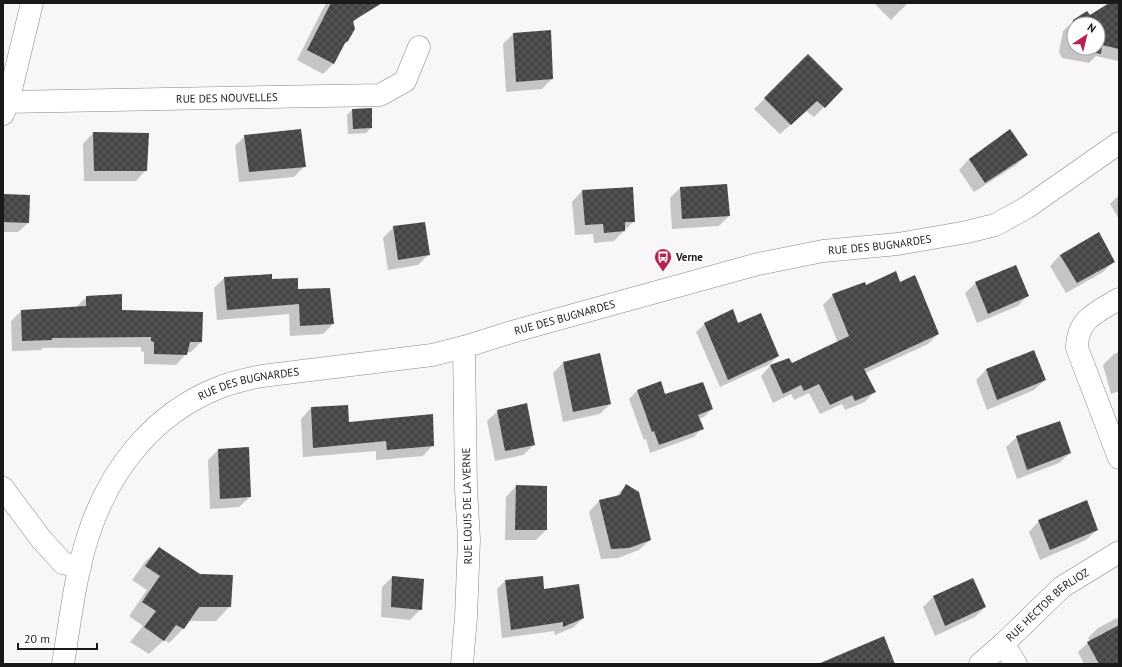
<svg xmlns="http://www.w3.org/2000/svg" width="1122" height="667" font-family="'PT Sans',sans-serif">
	<style>
		.shadow { fill: #0003; fill-rule: evenodd }
		.building { fill: url(#building-cross-hatch); fill-rule: evenodd }
		.lines { fill: none; stroke-linecap: round; stroke-linejoin: round }
		.minor-casing { stroke: #878589; stroke-width: 23 }
		.minor { stroke: #fff; stroke-width: 22 }
		.labels { text-anchor: middle; dominant-baseline: central; stroke-width: 4; stroke-linejoin: round; paint-order: stroke }
		.street-label { font-size: 11px; fill: #19181a; stroke: #fff }
		.poi-label { font-size: 11px; font-weight: bold; fill: #19181a; stroke: #fff; text-anchor: start }
	</style>
	<defs>
		<pattern id="building-cross-hatch" width="8" height="8" patternUnits="userSpaceOnUse"><rect width="8" height="8" fill="#464447"/><path d="M0 0l8 8M0 8l8-8" fill="none" stroke="#5d5c5e"/></pattern>
	</defs>
	<rect width="100%" height="100%" fill="#f9f6fa"/>
	<!-- shadow -->
	<g class="shadow">
		<polygon points="326,3 367,3 360,15 353,23 348,40 342,46 333,64 323,74 297,60"/>
		<polygon points="874,3 908,3 891,20"/>
		<path d="M1110,3L1119,4V60L1118,61L1096,56L1089,63L1062,58L1059,52L1063,31L1074,21L1089,16ZM1074,24H1098V48H1074Z"/>
		<polygon points="513,34 552,79 542,89 506,92 503,44"/>
		<polygon points="808,56 824,107 814,117 806,111 780,134 754,109"/>
		<polygon points="352,110 371,128 366,133 348,134 347,115"/>
		<polygon points="1010,131 1027,155 1016,165 974,192 959,170 969,159"/>
		<polygon points="93,133 146,170 136,181 84,181 83,144"/>
		<polygon points="245,136 305,166 294,177 239,182 235,146"/>
		<polygon points="726,185 729,216 719,226 672,229 670,198 680,188"/>
		<polygon points="582,191 634,221 614,241 594,243 593,234 575,235 572,202"/>
		<polygon points="3,195 28,223 18,232 3,232"/>
		<polygon points="1119,195 1119,219 1110,204"/>
		<polygon points="394,227 428,255 418,265 388,270 383,238"/>
		<polygon points="1060,255 1114,261 1103,272 1066,293 1050,266"/>
		<polygon points="271,275 271,280 298,290 333,324 323,334 290,336 289,314 217,320 214,288 224,278"/>
		<polygon points="899,283 938,334 928,344 865,373 874,392 865,402 845,410 842,404 820,414 809,393 794,400 791,394 773,403 761,376 770,366 791,364 838,343 823,305 833,295 866,286"/>
		<polygon points="976,283 1028,295 1018,306 977,323 965,293"/>
		<polygon points="87,297 201,342 191,352 186,352 186,354 176,365 144,364 144,352 141,351 141,347 43,348 41,350 12,351 11,321 21,311 76,307"/>
		<polygon points="705,324 738,324 778,356 770,364 720,387 696,332"/>
		<polygon points="1119,352 1119,391 1111,394 1103,365 1114,354"/>
		<polygon points="563,363 610,404 600,414 563,422 553,373"/>
		<polygon points="986,370 1045,380 1034,390 987,410 976,380"/>
		<polygon points="637,391 665,396 712,409 704,417 699,419 702,428 694,437 650,453 646,439 644,440 629,399"/>
		<polygon points="311,408 348,423 433,445 423,456 376,460 376,451 303,457 301,419"/>
		<polygon points="498,411 534,445 523,455 495,461 487,421"/>
		<polygon points="1017,437 1070,453 1059,463 1017,479 1006,447"/>
		<polygon points="248,448 250,497 239,507 210,509 208,460 218,450"/>
		<polygon points="626,485 650,540 639,550 618,558 601,559 589,512 599,501 615,498"/>
		<polygon points="516,486 546,530 536,540 505,540 506,497"/>
		<polygon points="1039,521 1097,530 1086,540 1040,560 1029,532"/>
		<polygon points="159,548 230,606 216,621 189,621 183,629 169,643 164,640 149,654 130,642 143,626 129,616 147,590 132,580 145,562"/>
		<polygon points="392,577 421,609 410,620 381,617 382,587"/>
		<polygon points="506,580 543,590 583,618 574,627 555,635 554,631 502,638 497,589"/>
		<polygon points="933,597 985,607 975,617 935,636 923,607"/>
		<polygon points="1117,618 1119,621 1119,664 1084,664 1078,652 1090,641 1088,638 1098,628"/>
	</g>
	<!-- building -->
	<g class="building">
		<polygon points="331,3 382,3 353,21 355,29 348,41 345,43 334,64 307,50"/>
		<path d="M1109,3H1119V49L1102,45L1101,54L1073,48L1069,41L1073,20L1087,11L1090,15ZM1074,24H1098V48H1074Z"/>
		<polygon points="551,30 553,79 516,82 513,33"/>
		<polygon points="808,54 843,89 825,108 817,101 791,125 764,98"/>
		<polygon points="372,108 372,128 353,129 352,109"/>
		<polygon points="301,129 306,167 249,172 244,135"/>
		<polygon points="1010,129 1028,155 985,183 969,159"/>
		<polygon points="93,132 149,133 147,171 94,171"/>
		<polygon points="727,184 730,216 682,219 680,187"/>
		<polygon points="633,187 635,222 625,222 625,231 604,233 603,224 585,225 582,190"/>
		<polygon points="3,194 30,195 29,223 3,222"/>
		<polygon points="425,222 430,255 398,260 393,226"/>
		<polygon points="1099,232 1115,262 1077,283 1060,255"/>
		<polygon points="1016,265 1029,296 988,314 975,282"/>
		<polygon points="896,271 900,282 915,275 939,334 864,369 876,392 855,401 852,395 830,405 819,384 804,391 801,385 783,394 770,365 789,358 792,363 849,336 832,294 865,282 866,285"/>
		<polygon points="272,274 272,279 298,278 298,289 330,288 334,324 300,326 299,304 227,310 224,277"/>
		<polygon points="122,294 122,310 203,312 202,342 190,342 187,355 154,354 154,342 151,341 151,337 52,338 52,340 22,341 21,310 86,306 86,296"/>
		<polygon points="733,309 738,323 761,313 779,356 728,380 704,323"/>
		<polygon points="1034,350 1046,380 997,400 986,369"/>
		<polygon points="600,353 611,404 573,412 563,362"/>
		<polygon points="661,381 665,394 703,382 713,409 698,415 704,429 659,445 654,431 652,432 637,390"/>
		<polygon points="527,403 535,445 505,451 497,410"/>
		<polygon points="348,405 349,422 433,414 434,446 387,450 386,441 313,448 311,407"/>
		<polygon points="1060,421 1071,453 1027,470 1016,436"/>
		<polygon points="249,447 251,497 220,499 218,449"/>
		<polygon points="626,484 639,492 651,540 629,548 611,549 599,500 620,495"/>
		<polygon points="516,485 547,486 547,530 515,530"/>
		<polygon points="1087,500 1098,530 1050,550 1038,520"/>
		<polygon points="159,547 200,574 233,575 231,607 199,607 184,629 176,625 164,641 144,627 156,611 142,602 160,576 145,566"/>
		<polygon points="392,576 424,579 422,610 391,607"/>
		<polygon points="543,576 544,589 579,584 584,618 563,627 563,622 511,630 505,580"/>
		<polygon points="973,578 986,607 945,626 933,596"/>
		<polygon points="1119,625 1119,664 1099,664 1087,642"/>
		<polygon points="884,636 895,664 818,664"/>
	</g>
	<g class="lines">
		<!-- minor casing -->
		<g class="minor-casing">
			<g id="minor">
				<path id="s1" d="M8,102L380,95L405,81L419,47"/>
				<polyline points="3,114 8,102 32,3"/>
				<path d="M1119,299C1097,312 1077,319 1077,348L1119,458"/>
				<polyline points="3,488 41,539 63,563 80,567"/>
				<polyline points="1003,644 1016,664"/>
				<path id="s2" d="M63,664C70,622 75,576 88,536C109,470 153,414 218,388C232,382 247,379 262,376L432,355L464,347L515,331L758,264L823,251L898,244L967,232L995,225L1026,208L1119,143"/>
				<polyline points="462,664 466,617 469,539 466,490 464,347"/>
				<path id="s3" d="M980,664L1003,644L1062,587L1119,552"/>
			</g>
		</g>
		<!-- minor -->
		<use href="#minor" class="minor"/>
	</g>
	<!-- icons -->
	<defs>
		<g id="bus-pin" transform="scale(0.9)"><path d="M0 17L-7.5 6A9.5 9.5 0 1 1 7.5 6Z" fill="#b42350" stroke="#fff"/><path d="M-5-6H5V4H4V6H2V4H-2V6H-4V4H-5ZM-3.5-4V0h7V-4ZM-3.5 1.2v1.5H-2V1.2ZM2 1.2v1.5H3.5V1.2Z" fill="#fff"/></g>
	</defs>
	<g fill-rule="evenodd">
		<use href="#bus-pin" x="663" y="257"/>
	</g>
	<g class="labels">
		<!-- street labels -->
		<g class="street-label">
			<text stroke="none"><textPath href="#s1" startOffset="219">RUE DES NOUVELLES</textPath></text>
			<text stroke="none"><textPath href="#s2" startOffset="1013">RUE DES BUGNARDES</textPath></text>
			<text stroke="none"><textPath href="#s2" startOffset="689">RUE DES BUGNARDES</textPath></text>
			<text stroke="none"><textPath href="#s2" startOffset="365">RUE DES BUGNARDES</textPath></text>
			<text transform="translate(467 506) rotate(-91)">RUE LOUIS DE LA VERNE</text>
			<text stroke="none"><textPath href="#s3" startOffset="90">RUE HECTOR BERLIOZ</textPath></text>
		</g>
		<!-- poi labels -->
		<g class="poi-label">
			<text x="676" y="257">Verne</text>
		</g>
	</g>
	<!-- border -->
	<rect width="1122" height="667" fill="none" stroke="#19181a" stroke-width="8"/>
	<!-- north arrow -->
	<g transform="translate(1086 36) rotate(35)"><circle r="19" fill="#ffffff" stroke="#a3a3a3"/>
	<path d="M0-3L7 15L0 10L-7 15Z" fill="#b42350"/>
	<text y="-6" font-size="11" font-weight="bold" text-anchor="middle" fill="#19181a">N</text>
	</g>
	<!-- scale -->
	<path d="M18 643v6h79v-6" fill="none" stroke="#19181a" stroke-width="2"/>
	<text x="24" y="643" font-size="12" fill="#19181a" stroke="#ffffff" stroke-width="3" paint-order="stroke">20 m</text>
</svg>
